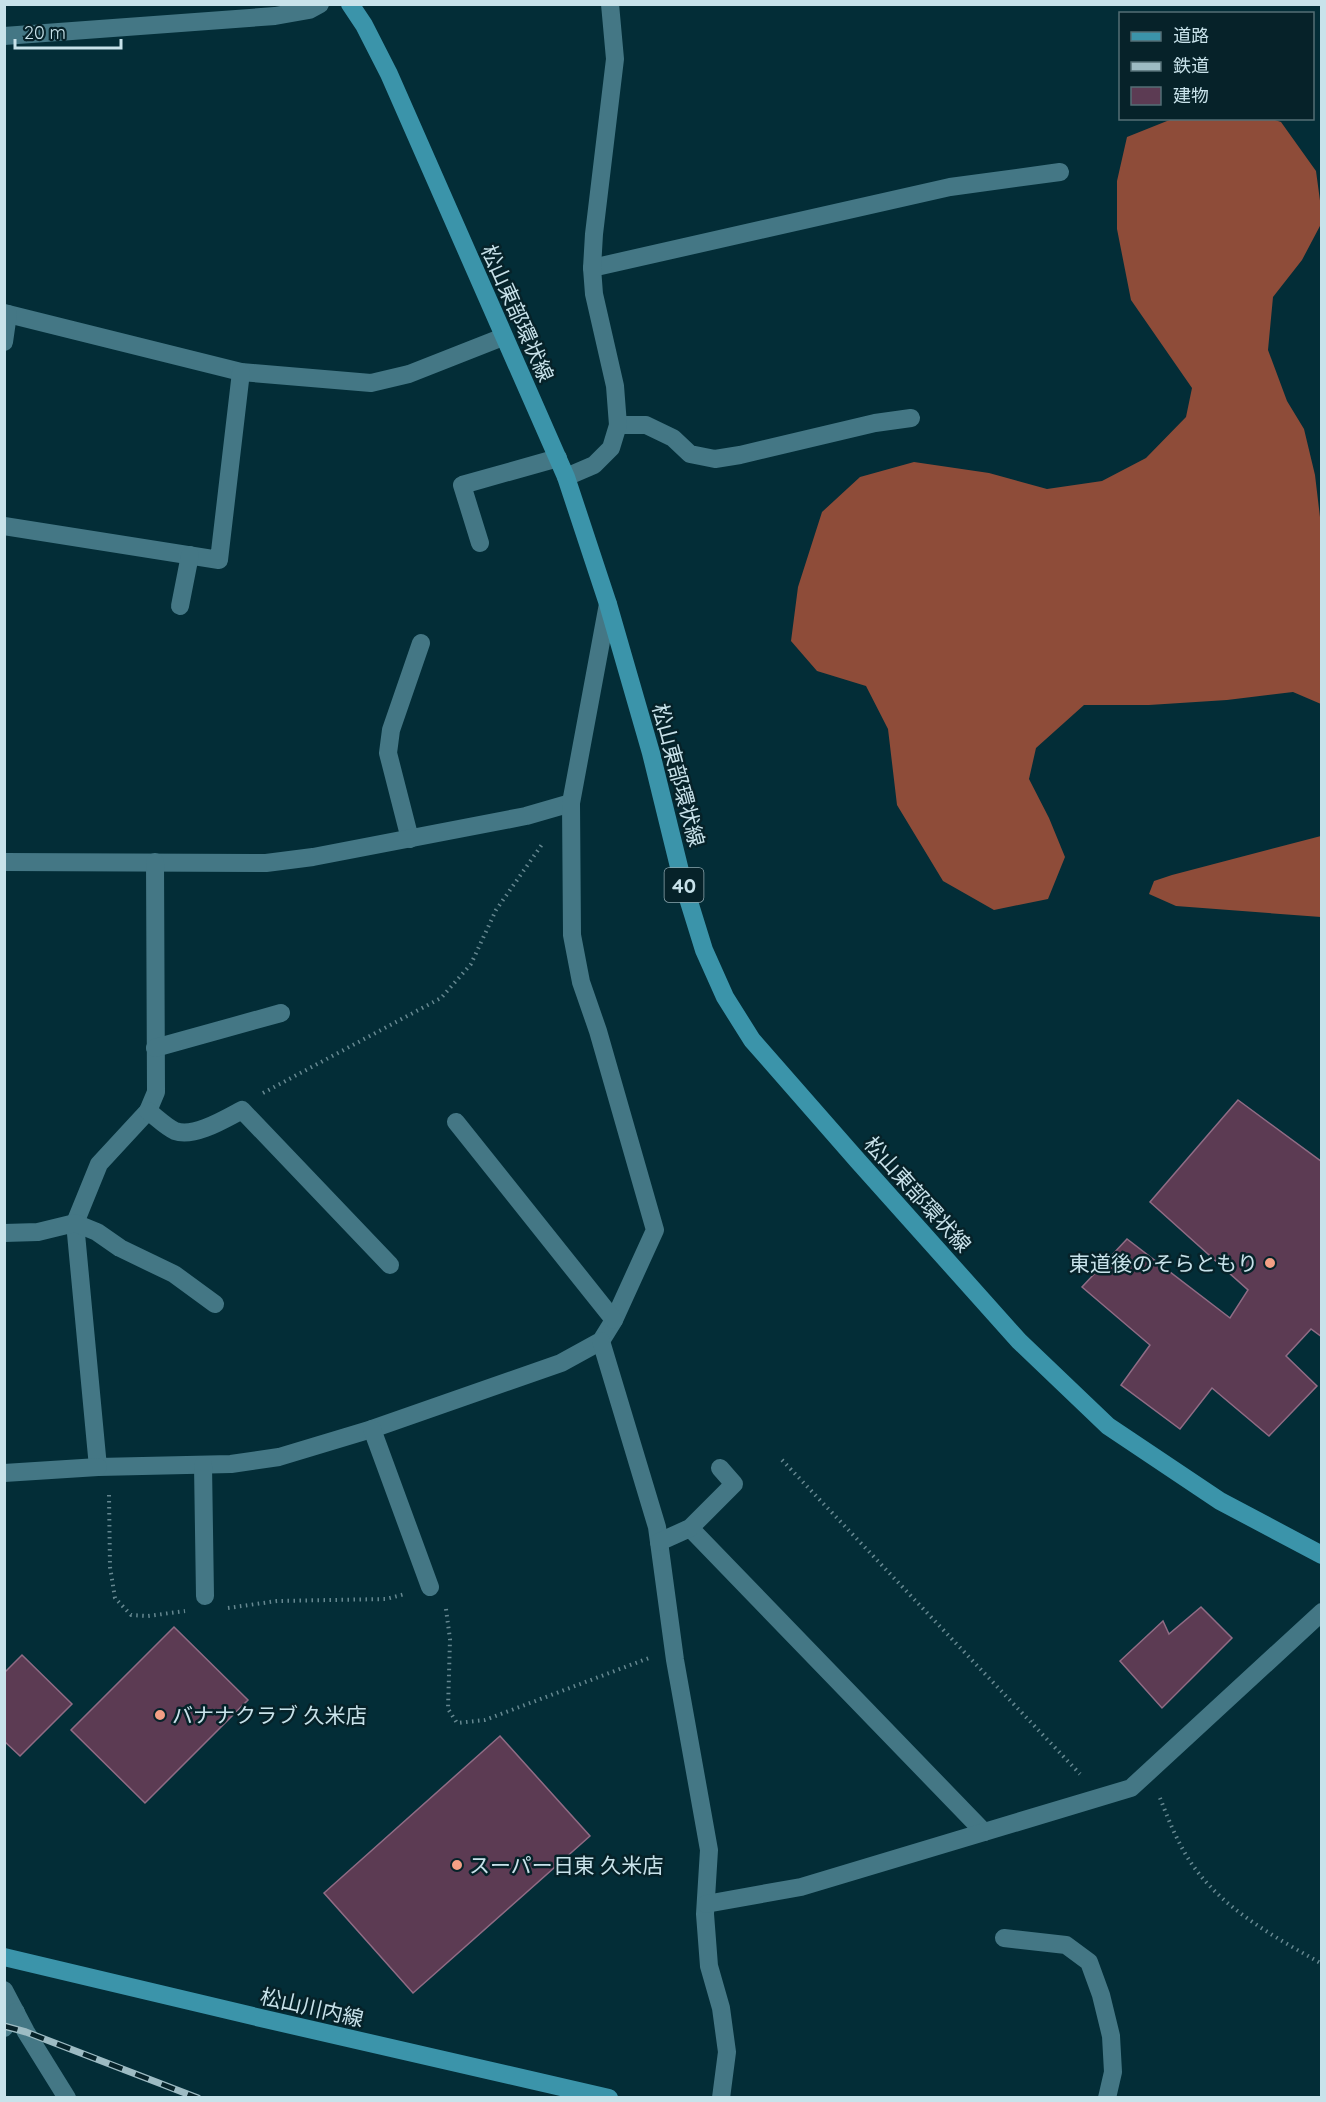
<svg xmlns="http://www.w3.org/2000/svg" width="1326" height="2102" font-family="Quicksand,'Noto Sans JP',sans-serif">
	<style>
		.forest { fill: #8e4c39 }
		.building { fill: #5c3b53; stroke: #906c85; stroke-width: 1.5 }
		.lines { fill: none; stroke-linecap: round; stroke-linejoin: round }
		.path { stroke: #668891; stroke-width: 4; stroke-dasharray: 1.5 4.5; stroke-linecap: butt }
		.minor { stroke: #447785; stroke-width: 18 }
		.major { stroke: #3b94aa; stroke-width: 18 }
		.rail-casing { stroke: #9dbbc3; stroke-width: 7 }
		.rail { stroke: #062229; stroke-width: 4.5; stroke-dasharray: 14; stroke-linecap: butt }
		.poi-dot { fill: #f39f85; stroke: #062229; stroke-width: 2 }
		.labels { text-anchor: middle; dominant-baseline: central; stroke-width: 5; stroke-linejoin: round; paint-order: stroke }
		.shield { fill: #062229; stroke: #8ea8b0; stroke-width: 1.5 }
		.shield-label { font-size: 20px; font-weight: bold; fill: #c8e2ea }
		.street-label { font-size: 21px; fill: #c8e2ea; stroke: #062229 }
		.poi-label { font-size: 21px; fill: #c8e2ea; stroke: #062229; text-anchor: start }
	</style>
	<rect width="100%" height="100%" fill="#032d37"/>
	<!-- forest -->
	<g class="forest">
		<polygon points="1272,119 1281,122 1316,171 1321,208 1321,224 1302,260 1273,297 1268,350 1287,401 1304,429 1315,475 1322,534 1321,704 1293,692 1227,700 1149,705 1084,705 1036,748 1029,779 1049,818 1065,857 1048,899 994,910 943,881 897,805 888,729 866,686 817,671 791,641 798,587 822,512 860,477 914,462 989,473 1047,489 1102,481 1146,458 1186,417 1192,388 1131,300 1117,229 1117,181 1127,137 1172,119"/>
		<polygon points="1321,836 1321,917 1176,906 1149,894 1154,881 1172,875"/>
	</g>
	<!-- building -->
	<g class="building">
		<polygon points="1238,1100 1322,1162 1322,1337 1311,1329 1286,1356 1317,1386 1269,1436 1212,1388 1180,1429 1121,1385 1150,1345 1082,1287 1127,1239 1230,1318 1248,1290 1150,1202"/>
		<polygon points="1201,1607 1232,1638 1162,1708 1120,1661 1163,1621 1169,1634"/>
		<polygon points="174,1627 248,1700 145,1803 71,1730"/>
		<polygon points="22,1655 72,1704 20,1756 4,1741 4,1673"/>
		<polygon points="500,1736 590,1836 413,1993 324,1893"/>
	</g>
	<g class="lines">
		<!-- path -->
		<g class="path">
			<polyline points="263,1093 441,998 471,964 496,910 543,843"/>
			<polyline points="782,1460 1080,1774"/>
			<polyline points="109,1495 110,1567 115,1598 131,1615 148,1616 185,1611"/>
			<polyline points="228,1608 277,1601 386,1599 405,1594"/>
			<polyline points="446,1609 450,1639 448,1709 457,1723 485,1720 649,1658"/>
			<path d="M1160,1798C1166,1813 1172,1829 1180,1844C1209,1902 1268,1933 1322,1964"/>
		</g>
		<!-- minor -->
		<g class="minor">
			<polyline points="4,36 275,16 309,10 320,4"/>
			<polyline points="592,268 950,187 1060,172"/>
			<polyline points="4,313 241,372 371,383 409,374 503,337"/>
			<polyline points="4,342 8,314"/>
			<polyline points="618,425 646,425 673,438 690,454 715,459 740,455 875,423 911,418"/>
			<polyline points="566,477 594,465 611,448 618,425 615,386 594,294 592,268 594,234 615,59 610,4"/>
			<polyline points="4,526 219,560 241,372"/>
			<polyline points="480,543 462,485 558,458"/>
			<polyline points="180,606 190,555"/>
			<polyline points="410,839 388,753 391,730 421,643"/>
			<polyline points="4,862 266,863 313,857 526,816 571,803"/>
			<polyline points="155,862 156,1092 148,1111 99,1164 75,1223 98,1467 231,1464 279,1457 372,1429 561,1363 601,1341 614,1320 655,1230 598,1031 581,982 572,935 571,803 608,604"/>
			<polyline points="155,1048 281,1013"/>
			<path d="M148,1111C156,1117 166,1127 175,1131C194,1138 225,1119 242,1110L390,1265"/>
			<polyline points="456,1122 614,1320"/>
			<polyline points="4,1233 38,1232 75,1223 97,1232 120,1248 174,1274 215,1304"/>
			<polyline points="601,1341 657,1527 675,1660 709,1850 705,1914 709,1966 721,2008 727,2052 721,2098"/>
			<polyline points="372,1429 430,1587"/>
			<polyline points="203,1465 205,1596"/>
			<polyline points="4,1473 98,1467"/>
			<polyline points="690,1528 984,1832"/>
			<polyline points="659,1542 690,1528 734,1484 720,1468"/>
			<polyline points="706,1904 801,1887 1131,1788 1322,1612"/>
			<polyline points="1004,1938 1066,1945 1089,1962 1101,1995 1111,2036 1113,2072 1107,2098"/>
			<polyline points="4,1990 26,2032 67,2098"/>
			<polyline points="4,2028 16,2012"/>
		</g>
		<!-- major -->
		<g class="major">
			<polyline points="350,4 364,25 389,74 566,477 608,604 651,753 682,879 704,950 725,997 752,1040 858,1161 1019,1341 1108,1426 1220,1501 1322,1555"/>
			<polyline points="4,1957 265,2019 609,2098"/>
		</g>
		<!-- rail casing -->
		<g class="rail-casing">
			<polyline id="rail" points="4,2026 26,2032 198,2098"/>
		</g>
		<!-- rail -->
		<use href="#rail" class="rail"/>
	</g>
	<!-- markers -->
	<g class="poi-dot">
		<circle cx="1270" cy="1263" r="6"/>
		<circle cx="160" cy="1715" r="6"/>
		<circle cx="457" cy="1865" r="6"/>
	</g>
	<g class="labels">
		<!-- shield labels -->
		<rect class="shield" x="664.5" y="868" width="39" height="34" rx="4.5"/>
		<g class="shield-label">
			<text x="684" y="885">40</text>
		</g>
		<!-- street labels -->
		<g class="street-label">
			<text transform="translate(518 313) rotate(66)">松山東部環状線</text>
			<text transform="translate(679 775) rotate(75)">松山東部環状線</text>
			<text transform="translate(918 1194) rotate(48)">松山東部環状線</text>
			<text transform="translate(312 2007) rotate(13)">松山川内線</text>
		</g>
		<!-- poi labels -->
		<g class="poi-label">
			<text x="1258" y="1263" text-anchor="end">東道後のそらともり</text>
			<text x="172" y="1715">バナナクラブ 久米店</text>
			<text x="469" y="1865">スーパー日東 久米店</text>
		</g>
	</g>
	<!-- border -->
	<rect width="1326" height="2102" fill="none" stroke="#c8e2ea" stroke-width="12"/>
	<!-- legend -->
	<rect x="1119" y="12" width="195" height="108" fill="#062229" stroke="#546f76" stroke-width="1.5"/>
	<rect x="1131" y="32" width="30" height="9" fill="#3b94aa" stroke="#546f76" stroke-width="1.5"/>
	<text x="1173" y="42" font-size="18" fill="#c8e2ea">道路</text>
	<rect x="1131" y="62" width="30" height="9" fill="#9dbbc3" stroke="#546f76" stroke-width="1.5"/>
	<text x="1173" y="72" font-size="18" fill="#c8e2ea">鉄道</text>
	<rect x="1131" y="87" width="30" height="18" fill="#5c3b53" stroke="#546f76" stroke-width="1.5"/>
	<text x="1173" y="102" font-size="18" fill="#c8e2ea">建物</text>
	<!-- scale -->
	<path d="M15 39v9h106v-9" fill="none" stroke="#c8e2ea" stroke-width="3"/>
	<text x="24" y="39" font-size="18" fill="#c8e2ea" stroke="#062229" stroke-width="4.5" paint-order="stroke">20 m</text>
</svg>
